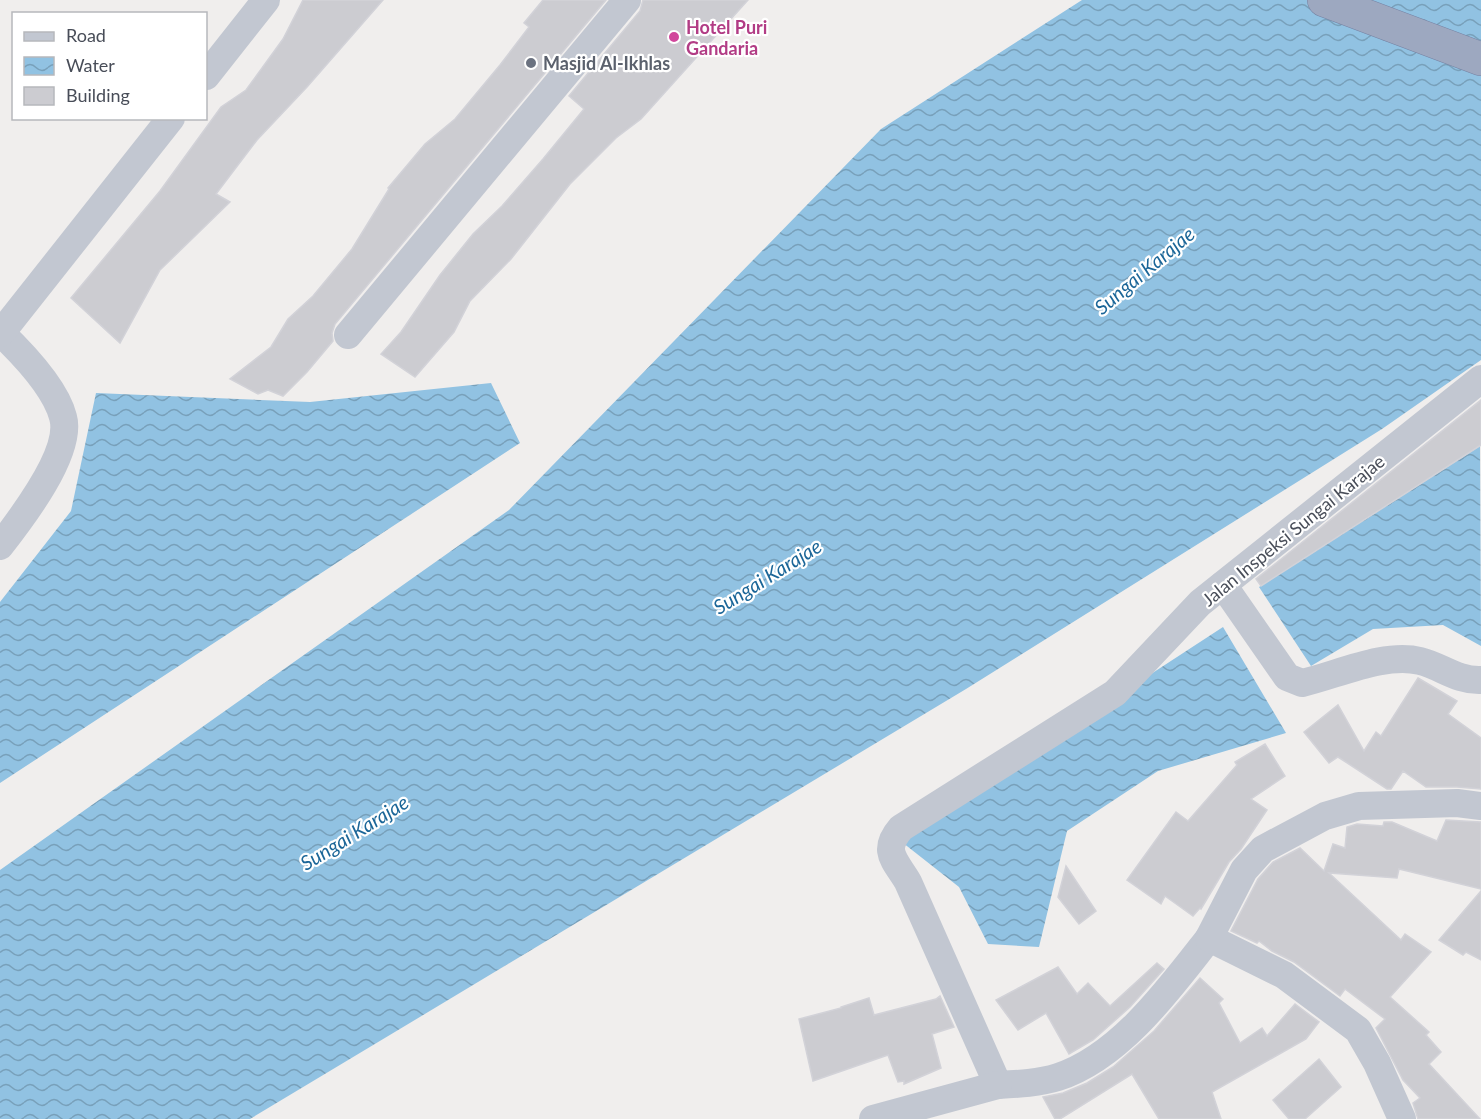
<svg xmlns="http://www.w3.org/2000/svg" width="1481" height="1119" font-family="Lato,sans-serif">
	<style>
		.water { fill: url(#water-waves) }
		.building { fill: #ccccd1; stroke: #d2d2d8; stroke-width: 1.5 }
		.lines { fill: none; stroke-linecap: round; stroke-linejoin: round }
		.trunk-casing { stroke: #7582a3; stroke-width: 34 }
		.minor { stroke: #c2c7d1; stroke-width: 28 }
		.trunk { stroke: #9da8c0; stroke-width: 33 }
		.hotel-dot { fill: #d1479c; stroke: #fff; stroke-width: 2 }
		.worship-dot { fill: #6b7280; stroke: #fff; stroke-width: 2 }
		.labels { text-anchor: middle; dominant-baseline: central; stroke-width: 4.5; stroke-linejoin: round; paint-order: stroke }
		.hotel-label { font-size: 18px; font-weight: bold; fill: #b23c85; stroke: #fff; text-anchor: start }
		.worship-label { font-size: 18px; font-weight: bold; fill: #5b616d; stroke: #fff; text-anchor: start }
		.street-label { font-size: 18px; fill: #484d58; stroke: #fff }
		.water-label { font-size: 20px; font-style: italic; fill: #1b6698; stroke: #fff }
	</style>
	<defs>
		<pattern id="water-waves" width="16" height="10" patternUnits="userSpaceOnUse" patternTransform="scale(1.5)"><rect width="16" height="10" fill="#91c2e2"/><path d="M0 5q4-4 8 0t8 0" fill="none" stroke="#78a0ba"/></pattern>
	</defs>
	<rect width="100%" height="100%" fill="#f0eeed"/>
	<!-- water -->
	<g class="water">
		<polygon points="1082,0 1481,0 1481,360 1382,429 966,689 250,1119 0,1119 0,870 509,510 881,129"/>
		<polygon points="491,383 520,443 0,783 0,602 71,511 96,393 310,402"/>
		<polygon points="1480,446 1481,646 1443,625 1373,629 1311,666 1259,587"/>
		<polygon points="1223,627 1286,733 1158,771 1067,831 1039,947 988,944 959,887 898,839"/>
	</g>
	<!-- building -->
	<g class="building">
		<polygon points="303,0 383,0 307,87 257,140 216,194 230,202 160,270 120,343 71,298 160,191 221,107 246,90 283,39"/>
		<polygon points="543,0 606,0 335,324 332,333 333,341 307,372 283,396 268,390 258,394 230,379 271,347 288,319 313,296 352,249 389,189 388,188 425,144 455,119 500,65 529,27 524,23"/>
		<polygon points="643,0 748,0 641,119 616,138 570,184 511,259 470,301 454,332 415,377 381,354 401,332 440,275 473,234 502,206 543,159 584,109 569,96 640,11"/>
		<polygon points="1481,400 1481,445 1261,586 1256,579"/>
		<polygon points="1418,678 1457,701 1448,714 1481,738 1481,789 1457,787 1426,787 1403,771 1391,789 1387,789 1338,757 1329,763 1304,732 1338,705 1364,751 1376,732 1381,736"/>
		<polygon points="1265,744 1285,776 1251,799 1267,810 1241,849 1229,862 1201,909 1200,908 1193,916 1165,896 1161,904 1127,880 1176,812 1188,821 1237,765 1235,762"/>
		<polygon points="1446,820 1481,822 1481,889 1399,869 1397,878 1329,873 1401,940 1405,934 1431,952 1390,997 1429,1032 1426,1035 1441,1052 1429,1064 1480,1119 1418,1119 1413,1103 1420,1098 1403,1080 1376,1028 1385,1019 1345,989 1340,996 1294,962 1272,951 1259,941 1257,943 1231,931 1258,879 1273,862 1300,848 1324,871 1333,844 1345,848 1347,827 1357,824 1383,826 1384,822 1392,822 1437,841"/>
		<polygon points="1066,866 1096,911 1079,924 1058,897"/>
		<polygon points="1481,891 1481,960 1466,952 1463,955 1439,940"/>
		<polygon points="1157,963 1164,969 1130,1007 1093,1040 1069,1054 1046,1013 1018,1030 996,1000 1058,967 1077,994 1088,983 1110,1006"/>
		<polygon points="1200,978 1223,999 1219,1003 1240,1043 1262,1028 1267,1036 1295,1004 1319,1022 1306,1039 1212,1092 1221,1119 1159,1119 1132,1074 1060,1119 1055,1119 1043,1097 1063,1093 1087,1083 1113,1067 1154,1031"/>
		<polygon points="940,996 954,1027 932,1034 941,1068 904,1084 904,1081 898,1082 888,1055 813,1081 799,1019 841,1008 841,1007 869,998 874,1015 936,999"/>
		<polygon points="1319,1059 1341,1087 1305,1119 1289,1119 1273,1100"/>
	</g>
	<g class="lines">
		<!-- trunk casing -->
		<g class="trunk-casing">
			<polyline id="trunk" points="1324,0 1481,59"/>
		</g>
		<!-- minor -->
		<g class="minor">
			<polyline points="206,76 266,0"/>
			<path d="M0,332C22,353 55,387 63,417C73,452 21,519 0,546"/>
			<polyline points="1,333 171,118"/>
			<polyline points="348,335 627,0"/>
			<path d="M1223,585L1287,677L1302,683C1337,675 1385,652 1420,661C1441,666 1457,681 1481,680"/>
			<path d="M1209,938C1170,988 1120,1057 1058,1077C1039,1083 1018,1084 998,1085L908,882C895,860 881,851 901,828L1115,693L1200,603L1481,379"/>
			<polyline points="873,1119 998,1085"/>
			<polyline points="1402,1119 1377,1063 1358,1030 1284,975 1209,938 1244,870 1263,849 1325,816 1359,806 1457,803 1481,806"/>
		</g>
		<!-- trunk -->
		<use href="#trunk" class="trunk"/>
	</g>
	<!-- markers -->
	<circle class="hotel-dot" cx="674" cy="37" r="6"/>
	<circle class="worship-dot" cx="531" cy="63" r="6"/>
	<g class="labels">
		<!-- hotel labels -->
		<g class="hotel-label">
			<text x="686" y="27">Hotel Puri<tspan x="686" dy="21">Gandaria</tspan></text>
		</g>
		<!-- worship labels -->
		<g class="worship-label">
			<text x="543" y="63">Masjid Al-Ikhlas</text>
		</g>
		<!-- street labels -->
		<g class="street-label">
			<text transform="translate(1293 530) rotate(-39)">Jalan Inspeksi Sungai Karajae</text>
		</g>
		<!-- water labels -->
		<g class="water-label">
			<text transform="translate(1144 270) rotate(-40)">Sungai Karajae</text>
			<text transform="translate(767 576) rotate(-32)">Sungai Karajae</text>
			<text transform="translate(354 832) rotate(-32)">Sungai Karajae</text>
		</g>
	</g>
	<!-- legend -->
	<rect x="12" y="12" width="195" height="108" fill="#ffffff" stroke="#b6b8bc" stroke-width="1.5"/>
	<rect x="24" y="32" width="30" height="9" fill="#c2c7d1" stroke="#b6b8bc" stroke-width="1.5"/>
	<text x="66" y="42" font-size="18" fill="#484d58">Road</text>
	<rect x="24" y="57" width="30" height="18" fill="url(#water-waves)" stroke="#b6b8bc" stroke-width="1.5"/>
	<text x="66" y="72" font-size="18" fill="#484d58">Water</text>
	<rect x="24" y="87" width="30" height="18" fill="#ccccd1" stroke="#b6b8bc" stroke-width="1.5"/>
	<text x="66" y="102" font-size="18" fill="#484d58">Building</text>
</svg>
